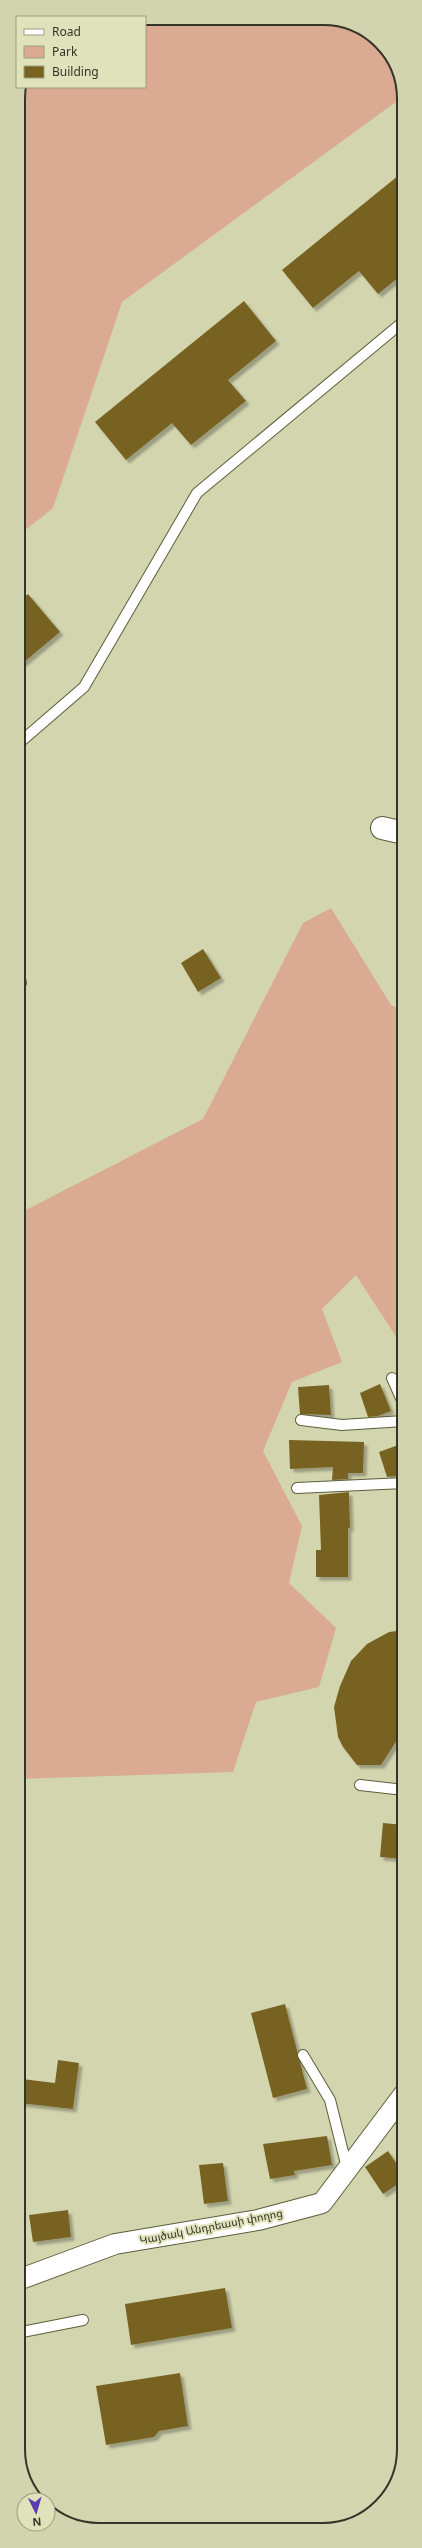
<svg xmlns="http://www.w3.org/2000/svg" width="422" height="2548" font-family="'Noto Sans','Noto Sans Armenian',sans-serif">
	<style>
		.green { fill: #daab92 }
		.building { fill: #786221; filter: url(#shadow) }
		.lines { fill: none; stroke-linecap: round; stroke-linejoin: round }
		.lane-casing { stroke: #5c5d3b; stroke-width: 12 }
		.street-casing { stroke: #5c5d3b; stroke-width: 22 }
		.secondary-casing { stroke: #5c5d3b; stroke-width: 24 }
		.lane { stroke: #fff; stroke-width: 10 }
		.street { stroke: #fff; stroke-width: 20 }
		.secondary { stroke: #fff; stroke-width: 22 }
		.labels { text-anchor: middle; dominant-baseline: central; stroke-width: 4; stroke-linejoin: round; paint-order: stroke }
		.street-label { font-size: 11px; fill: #343526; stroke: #e0e2bb }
		.rim { fill: none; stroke: #343526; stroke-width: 2 }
	</style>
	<defs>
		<filter id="shadow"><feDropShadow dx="3.5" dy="3.5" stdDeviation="1" flood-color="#0004"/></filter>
	</defs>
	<rect width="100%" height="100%" fill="#d3d5af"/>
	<!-- green -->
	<g class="green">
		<polygon points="145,19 343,21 384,46 404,96 122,302 53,508 18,536 18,94 20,87 145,87"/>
		<polygon points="331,908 391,1005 404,1011 404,1349 356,1275 322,1309 342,1362 292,1382 263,1451 302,1526 289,1583 336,1628 319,1687 256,1702 233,1772 18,1779 18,1214 203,1119 303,923"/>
	</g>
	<!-- building -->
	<g class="building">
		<polygon points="404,171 404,273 378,294 359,271 313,308 282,270"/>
		<polygon points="244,301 276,341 228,380 246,401 191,445 172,423 126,460 95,422"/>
		<polygon points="28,594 60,632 18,667 18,602"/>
		<polygon points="203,949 221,978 198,992 181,963"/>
		<polygon points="380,1384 391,1411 378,1416 368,1417 360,1393"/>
		<polygon points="329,1385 331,1415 300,1414 298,1387"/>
		<polygon points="289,1440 364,1442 363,1473 348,1473 348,1479 332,1480 333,1467 290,1469"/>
		<polygon points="401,1444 404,1453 404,1475 387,1477 379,1452"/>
		<polygon points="349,1492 350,1528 348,1528 348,1577 316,1577 316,1550 321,1550 319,1495"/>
		<polygon points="404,1630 404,1746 397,1740 381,1765 357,1765 343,1747 338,1737 334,1707 340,1686 351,1661 367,1644 389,1632"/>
		<polygon points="383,1823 404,1825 404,1859 380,1857"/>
		<polygon points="285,2004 307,2089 273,2098 251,2013"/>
		<polygon points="58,2060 79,2063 73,2109 19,2103 22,2079 55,2083"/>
		<polygon points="327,2136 332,2165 294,2171 295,2175 270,2179 263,2144"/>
		<polygon points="388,2151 404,2175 404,2180 383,2194 365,2167"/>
		<polygon points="223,2163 228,2201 204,2204 199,2165"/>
		<polygon points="68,2210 71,2237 33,2242 29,2215"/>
		<polygon points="225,2288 232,2328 131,2345 125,2304"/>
		<polygon points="180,2373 188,2426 159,2431 154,2437 106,2445 96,2386"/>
	</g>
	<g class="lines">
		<!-- lane casing -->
		<g class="lane-casing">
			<g id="lane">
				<polyline points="18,744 84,687 197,493 404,321"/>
				<polyline points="18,974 21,983 18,987"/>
				<polyline points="392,1378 404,1405"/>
				<polyline points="301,1420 342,1425 404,1421"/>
				<polyline points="297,1488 404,1483"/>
				<polyline points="360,1785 404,1790"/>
				<polyline points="303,2055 330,2100 347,2168"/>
				<polyline points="18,2336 22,2332 83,2320"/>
			</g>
		</g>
		<!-- street casing -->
		<g class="street-casing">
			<polyline id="street" points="18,2280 115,2244 258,2220 322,2203 404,2094"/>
		</g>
		<!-- secondary casing -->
		<g class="secondary-casing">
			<polyline id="secondary" points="382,828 404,833"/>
		</g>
		<!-- lane -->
		<use href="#lane" class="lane"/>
		<!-- street -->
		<use href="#street" class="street"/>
		<!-- secondary -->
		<use href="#secondary" class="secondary"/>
	</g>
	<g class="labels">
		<!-- street labels -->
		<g class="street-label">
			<text transform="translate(211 2226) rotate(-11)">Կայծակ Անդրեասի փողոց</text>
		</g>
	</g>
	<!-- crop -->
	<path d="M0 0H422V2548H0ZM99 25H323A74 74 0 0 1 397 99V2449A74 74 0 0 1 323 2523H99A74 74 0 0 1 25 2449V99A74 74 0 0 1 99 25Z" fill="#d2d4af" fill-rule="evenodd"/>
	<path class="rim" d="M99 25H323A74 74 0 0 1 397 99V2449A74 74 0 0 1 323 2523H99A74 74 0 0 1 25 2449V99A74 74 0 0 1 99 25Z"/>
	<!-- legend -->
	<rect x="16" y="16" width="130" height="72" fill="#e0e2bb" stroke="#9b9d7f"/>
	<rect x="24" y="29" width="20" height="6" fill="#ffffff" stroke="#9b9d7f"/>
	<text x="52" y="36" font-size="12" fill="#343526">Road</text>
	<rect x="24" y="46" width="20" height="12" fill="#daab92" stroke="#9b9d7f"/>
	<text x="52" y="56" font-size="12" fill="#343526">Park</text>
	<rect x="24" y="66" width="20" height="12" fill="#786221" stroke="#9b9d7f"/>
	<text x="52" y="76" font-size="12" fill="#343526">Building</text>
	<!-- north arrow -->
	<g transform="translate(36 2512) rotate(175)"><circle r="19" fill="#e0e2bb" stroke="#9b9d7f"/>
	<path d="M0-3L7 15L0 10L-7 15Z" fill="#5c3cb4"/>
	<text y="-6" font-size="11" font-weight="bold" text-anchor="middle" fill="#343526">N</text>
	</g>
</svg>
